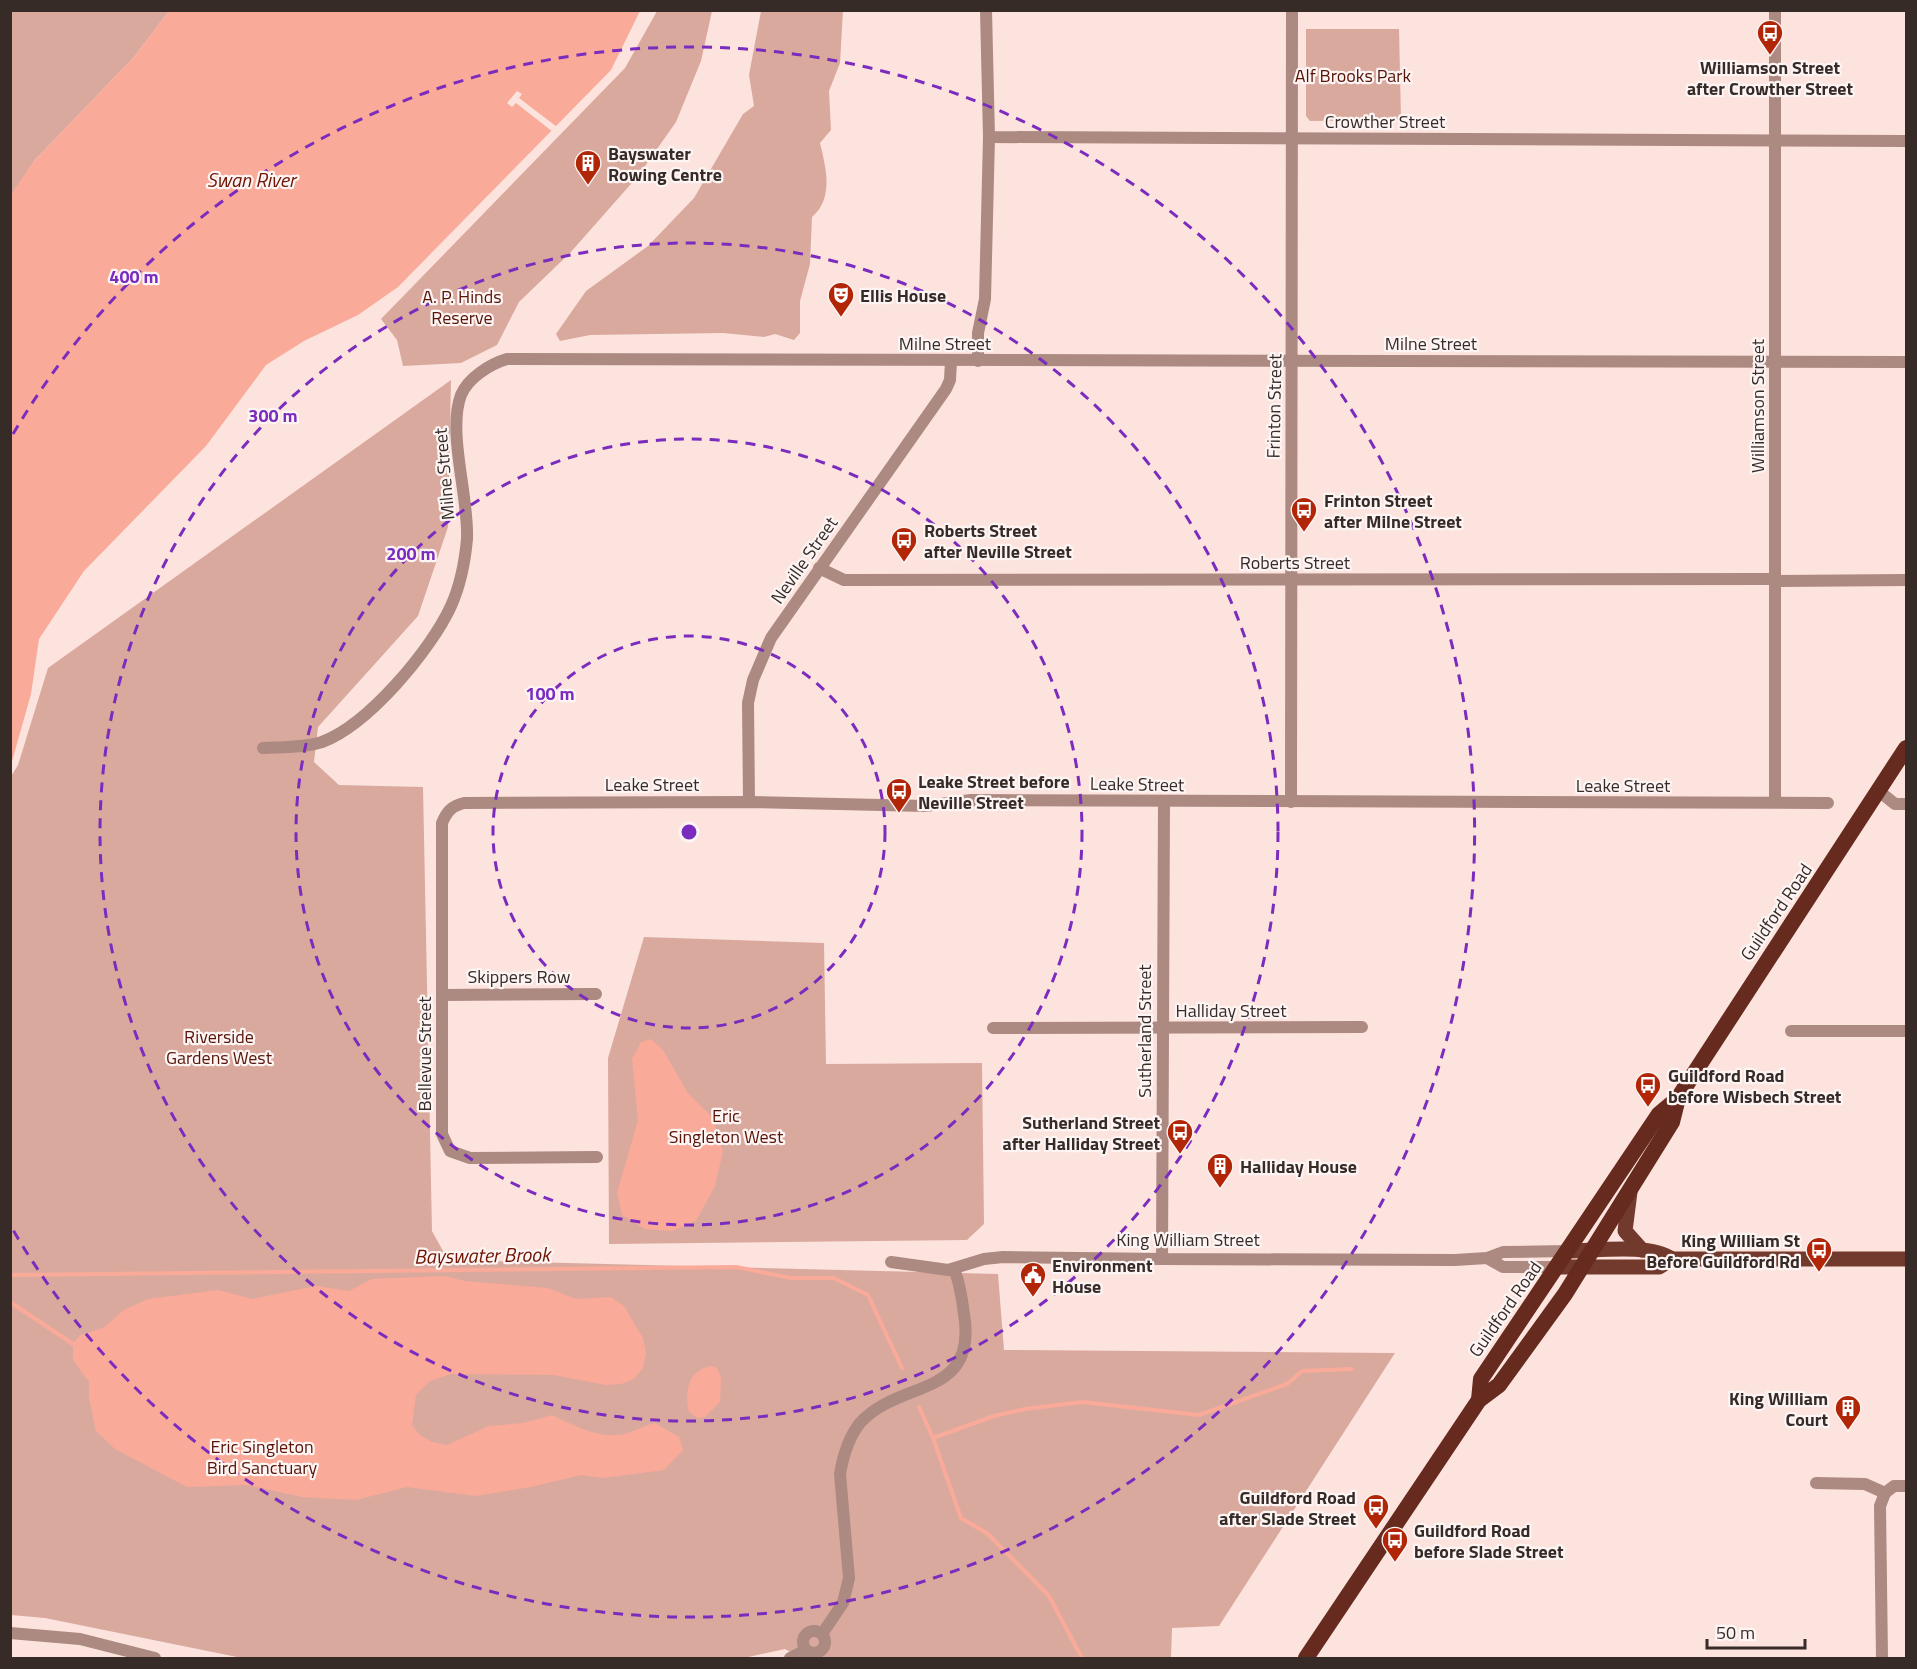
<svg xmlns="http://www.w3.org/2000/svg" width="1917" height="1669" font-family="'Titillium Web',sans-serif">
	<style>
		.green { fill: #daa99e }
		.water { fill: #faaa99 }
		.pier { fill: #fde3dd }
		.lines { fill: none; stroke-linecap: round; stroke-linejoin: round }
		.stream { stroke: #faaa99; stroke-width: 4 }
		.minor { stroke: #ac8981; stroke-width: 12 }
		.tertiary { stroke: #ac8981; stroke-width: 12 }
		.primary { stroke: #72392d; stroke-width: 15 }
		.trunk { stroke: #672a1e; stroke-width: 16 }
		.ring { fill: none; stroke: #7b2cbf; stroke-width: 3; stroke-dasharray: 10 8 }
		.labels { text-anchor: middle; dominant-baseline: central; stroke-width: 4.5; stroke-linejoin: round; paint-order: stroke }
		.poi-label { font-size: 18px; font-weight: bold; fill: #372b28; stroke: #fcf5f4; text-anchor: start }
		.park-label { font-size: 18px; fill: #591408; stroke: #fcf5f4 }
		.street-label { font-size: 18px; fill: #372b28; stroke: #fcf5f4 }
		.water-label { font-size: 20px; font-style: italic; fill: #701403; stroke: #fcf5f4 }
		.centre { fill: #7b2cbf; stroke: #fcf5f4; stroke-width: 3 }
		.ring-label { font-size: 18px; text-anchor: middle; font-weight: bold; fill: #7b2cbf; stroke: #fcf5f4; stroke-width: 4.5; stroke-linejoin: round; paint-order: stroke }
	</style>
	<rect width="100%" height="100%" fill="#fde3dd"/>
	<!-- green -->
	<g class="green">
		<polygon points="11,11 169,11 134,57 34,161 11,196"/>
		<polygon points="657,11 712,11 701,61 676,122 638,176 570,253 519,302 497,345 461,363 403,366 397,340 381,319 625,68"/>
		<path d="M761,11H843L840,63L829,91L831,130L820,143C826,168 834,198 812,217L810,264L800,301V333L794,340L775,334L764,337L723,333L590,335L560,341L556,334L586,291L648,246L694,198L743,114L754,106L749,75Z"/>
		<polygon points="1306,29 1399,29 1401,120 1310,121 1306,116"/>
		<polygon points="451,380 448,527 418,616 318,727 314,762 339,785 423,787 432,1231 448,1260 998,1274 1004,1350 1395,1353 1219,1626 1172,1628 1171,1658 801,1658 785,1649 744,1658 242,1658 45,1618 11,1615 10,778 18,765 48,668"/>
		<polygon points="644,937 824,943 826,1064 982,1063 984,1224 967,1240 609,1244 608,1058"/>
	</g>
	<!-- water -->
	<g class="water">
		<polygon points="169,11 640,11 611,70 398,287 358,315 304,341 266,365 206,446 84,571 39,639 31,694 11,765 10,196 34,161 134,57"/>
		<polygon points="651,1039 663,1050 688,1093 712,1117 723,1151 715,1186 696,1221 672,1231 645,1229 622,1215 617,1193 638,1120 632,1059 641,1042"/>
		<path d="M444,1276L465,1281L548,1288L576,1299L611,1297L624,1306L643,1338L646,1353L643,1368L634,1379L621,1384L606,1385L553,1375L451,1374L430,1381L416,1395L412,1425L420,1435L432,1442L447,1445L489,1426L523,1423L552,1415C577,1426 600,1441 628,1433C638,1430 645,1425 655,1423L679,1437L683,1450L664,1470L603,1478L581,1475L531,1487L476,1496L407,1487L356,1500L302,1497L247,1485L187,1487L115,1449L96,1431L89,1398V1382L73,1360V1344L80,1335L103,1328L124,1310L148,1299L218,1290L252,1299L316,1286L349,1291L372,1279Z"/>
		<path d="M711,1366L717,1368L721,1378L720,1402L705,1417L697,1418L689,1412C684,1392 688,1370 711,1366Z"/>
	</g>
	<!-- pier -->
	<polygon class="pier" points="517,91 522,94 519,98 557,127 553,132 516,103 512,107 507,103"/>
	<g class="lines">
		<!-- stream -->
		<g class="stream">
			<polyline points="10,1275 736,1267 791,1278 834,1278 868,1295 902,1368"/>
			<polyline points="10,1302 73,1344"/>
			<polyline points="919,1407 933,1438 961,1518 988,1534 1049,1596 1082,1658"/>
			<polyline points="933,1438 994,1416 1025,1409 1082,1402 1199,1415 1287,1384 1302,1371 1352,1369"/>
		</g>
		<!-- minor -->
		<g class="minor">
			<polyline points="986,10 989,137 1906,141"/>
			<polyline points="978,361 978,333 985,299 989,137"/>
			<polyline points="819,568 844,580 1774,579"/>
			<polyline points="1774,581 1906,580"/>
			<path d="M263,748C282,747 303,748 322,742C368,725 431,650 451,606C460,586 465,561 467,539C469,497 447,432 461,395C468,378 490,364 507,359L1906,362"/>
			<polyline points="1880,792 1895,804 1906,804"/>
			<polyline points="749,802 748,703 753,680 771,638 946,389 950,380 951,361"/>
			<polyline points="1775,802 1775,10"/>
			<polyline points="442,995 596,994"/>
			<polyline points="993,1028 1362,1027"/>
			<polyline points="1791,1031 1906,1031"/>
			<path d="M597,1157L470,1158L450,1151L442,1134V823C447,811 452,806 464,803L749,802L925,806L971,800L1828,803"/>
			<polyline points="891,1262 948,1270 984,1259 1003,1257 1162,1259"/>
			<polyline points="1816,1483 1865,1484 1885,1493 1894,1486 1906,1486"/>
			<circle cx="814" cy="1642" r="11"/>
			<polyline points="10,1633 80,1639 155,1658"/>
			<path d="M822,1634L843,1603L849,1578L840,1474C843,1456 848,1438 860,1423C899,1379 978,1399 964,1314C962,1299 960,1283 954,1269"/>
			<polyline points="790,1658 806,1650"/>
			<polyline points="1882,1658 1880,1506 1885,1493"/>
		</g>
		<!-- tertiary -->
		<g class="tertiary">
			<polyline points="1164,802 1162,1259 1455,1260 1487,1258 1503,1252 1568,1251"/>
			<polyline points="1291,802 1292,10"/>
			<polyline points="1487,1258 1503,1267 1558,1267"/>
		</g>
		<!-- primary -->
		<g class="primary">
			<polyline points="1630,1192 1625,1231 1642,1250"/>
			<path d="M1568,1251C1597,1251 1649,1243 1672,1259"/>
			<polyline points="1558,1267 1659,1267 1672,1259 1906,1259"/>
		</g>
		<!-- trunk -->
		<g class="trunk">
			<polyline points="1479,1400 1481,1379 1659,1114 1678,1098"/>
			<polyline points="1306,1658 1479,1400 1499,1385 1565,1294 1672,1122 1678,1098 1906,748"/>
		</g>
	</g>
	<!-- distance rings -->
	<g class="ring">
		<circle cx="689" cy="832" r="196"/>
		<circle cx="689" cy="832" r="393"/>
		<circle cx="689" cy="832" r="589"/>
		<path d="M13 434A785 785 0 1 1 13 1230"/>
	</g>
	<!-- icons -->
	<defs>
		<g id="bus-pin" transform="scale(1.35)"><path d="M0 17L-7.5 6A9.5 9.5 0 1 1 7.5 6Z" fill="#b22608" stroke="#fcf5f4"/><path d="M-5-6H5V4H4V6H2V4H-2V6H-4V4H-5ZM-3.5-4V0h7V-4ZM-3.5 1.2v1.5H-2V1.2ZM2 1.2v1.5H3.5V1.2Z" fill="#fff"/></g>
		<g id="building-pin" transform="scale(1.35)"><path d="M0 17L-7.5 6A9.5 9.5 0 1 1 7.5 6Z" fill="#b22608" stroke="#fcf5f4"/><path d="M-4-6H4V6H1V3H-1V6H-4ZM-2.5-4.3h1.7v1.8h-1.7ZM.8-4.3h1.7v1.8H.8ZM-2.5-1h1.7V.8h-1.7ZM.8-1h1.7V.8H.8Z" fill="#fff"/></g>
		<g id="theatre-pin" transform="scale(1.35)"><path d="M0 17L-7.5 6A9.5 9.5 0 1 1 7.5 6Z" fill="#b22608" stroke="#fcf5f4"/><path d="M-5-5.5Q0-4 5-5.5V0Q5 5 0 6Q-5 5-5 0ZM-3.3-2.5H-1v1.5H-3.3ZM1-2.5H3.3v1.5H1ZM-2.8 1Q0 5.5 2.8 1Z" fill="#fff"/></g>
		<g id="civic-pin" transform="scale(1.35)"><path d="M0 17L-7.5 6A9.5 9.5 0 1 1 7.5 6Z" fill="#b22608" stroke="#fcf5f4"/><path d="M-.6-6.5H3V-4.5H.6V-3L4-1V1h2V6H-6V1h2V-1L-.6-3ZM-1.2 2.5V6h2.4V2.5Z" fill="#fff"/></g>
	</defs>
	<g fill-rule="evenodd">
		<use href="#bus-pin" x="1770" y="33"/>
		<use href="#building-pin" x="588" y="163"/>
		<use href="#theatre-pin" x="841" y="295"/>
		<use href="#bus-pin" x="1304" y="510"/>
		<use href="#bus-pin" x="904" y="540"/>
		<use href="#bus-pin" x="899" y="791"/>
		<use href="#bus-pin" x="1648" y="1085"/>
		<use href="#bus-pin" x="1180" y="1132"/>
		<use href="#building-pin" x="1220" y="1166"/>
		<use href="#bus-pin" x="1819" y="1250"/>
		<use href="#civic-pin" x="1033" y="1275"/>
		<use href="#building-pin" x="1848" y="1408"/>
		<use href="#bus-pin" x="1376" y="1507"/>
		<use href="#bus-pin" x="1395" y="1540"/>
	</g>
	<g class="labels">
		<!-- poi labels -->
		<g class="poi-label">
			<text x="1770" y="67" text-anchor="middle">Williamson Street<tspan x="1770" dy="21">after Crowther Street</tspan></text>
			<text x="608" y="153">Bayswater<tspan x="608" dy="21">Rowing Centre</tspan></text>
			<text x="860" y="295">Ellis House</text>
			<text x="1324" y="500">Frinton Street<tspan x="1324" dy="21">after Milne Street</tspan></text>
			<text x="924" y="530">Roberts Street<tspan x="924" dy="21">after Neville Street</tspan></text>
			<text x="918" y="781">Leake Street before<tspan x="918" dy="21">Neville Street</tspan></text>
			<text x="1668" y="1075">Guildford Road<tspan x="1668" dy="21">before Wisbech Street</tspan></text>
			<text x="1160" y="1122" text-anchor="end">Sutherland Street<tspan x="1160" dy="21">after Halliday Street</tspan></text>
			<text x="1240" y="1166">Halliday House</text>
			<text x="1800" y="1240" text-anchor="end">King William St<tspan x="1800" dy="21">Before Guildford Rd</tspan></text>
			<text x="1052" y="1265">Environment<tspan x="1052" dy="21">House</tspan></text>
			<text x="1828" y="1398" text-anchor="end">King William<tspan x="1828" dy="21">Court</tspan></text>
			<text x="1356" y="1497" text-anchor="end">Guildford Road<tspan x="1356" dy="21">after Slade Street</tspan></text>
			<text x="1414" y="1530">Guildford Road<tspan x="1414" dy="21">before Slade Street</tspan></text>
		</g>
		<!-- park labels -->
		<g class="park-label">
			<text x="1353" y="75">Alf Brooks Park</text>
			<text x="462" y="296">A. P. Hinds<tspan x="462" dy="21">Reserve</tspan></text>
			<text x="219" y="1036">Riverside<tspan x="219" dy="21">Gardens West</tspan></text>
			<text x="726" y="1115">Eric<tspan x="726" dy="21">Singleton West</tspan></text>
			<text x="262" y="1446">Eric Singleton<tspan x="262" dy="21">Bird Sanctuary</tspan></text>
		</g>
		<!-- street labels -->
		<g class="street-label">
			<text x="1385" y="121">Crowther Street</text>
			<text x="945" y="343">Milne Street</text>
			<text x="1431" y="343">Milne Street</text>
			<text transform="translate(1274 406) rotate(-89)">Frinton Street</text>
			<text transform="translate(1757 406) rotate(-90)">Williamson Street</text>
			<text transform="translate(444 474) rotate(-95)">Milne Street</text>
			<text transform="translate(804 560) rotate(-55)">Neville Street</text>
			<text x="1295" y="562">Roberts Street</text>
			<text x="652" y="784">Leake Street</text>
			<text transform="translate(1137 784) rotate(1)">Leake Street</text>
			<text x="1623" y="785">Leake Street</text>
			<text transform="translate(1776 912) rotate(-56)">Guildford Road</text>
			<text x="519" y="976">Skippers Row</text>
			<text x="1231" y="1010">Halliday Street</text>
			<text transform="translate(1144 1031) rotate(-90)">Sutherland Street</text>
			<text transform="translate(424 1054) rotate(-90)">Bellevue Street</text>
			<text x="1188" y="1239">King William Street</text>
			<text transform="translate(1505 1309) rotate(-55)">Guildford Road</text>
		</g>
		<!-- water labels -->
		<g class="water-label">
			<text x="251" y="179">Swan River</text>
			<text transform="translate(482 1255) rotate(-1)">Bayswater Brook</text>
		</g>
	</g>
	<circle cx="689" cy="832" r="9" class="centre"/>
	<g class="ring-label">
		<text x="134" y="283">400 m</text>
		<text x="273" y="422">300 m</text>
		<text x="411" y="560">200 m</text>
		<text x="550" y="700">100 m</text>
	</g>
	<!-- border -->
	<rect width="1917" height="1669" fill="none" stroke="#372b28" stroke-width="24"/>
	<!-- scale -->
	<path d="M1707 1639v9h98v-9" fill="none" stroke="#372b28" stroke-width="3"/>
	<text x="1716" y="1639" font-size="18" fill="#372b28" stroke="#fcf5f4" stroke-width="4.5" paint-order="stroke">50 m</text>
</svg>
